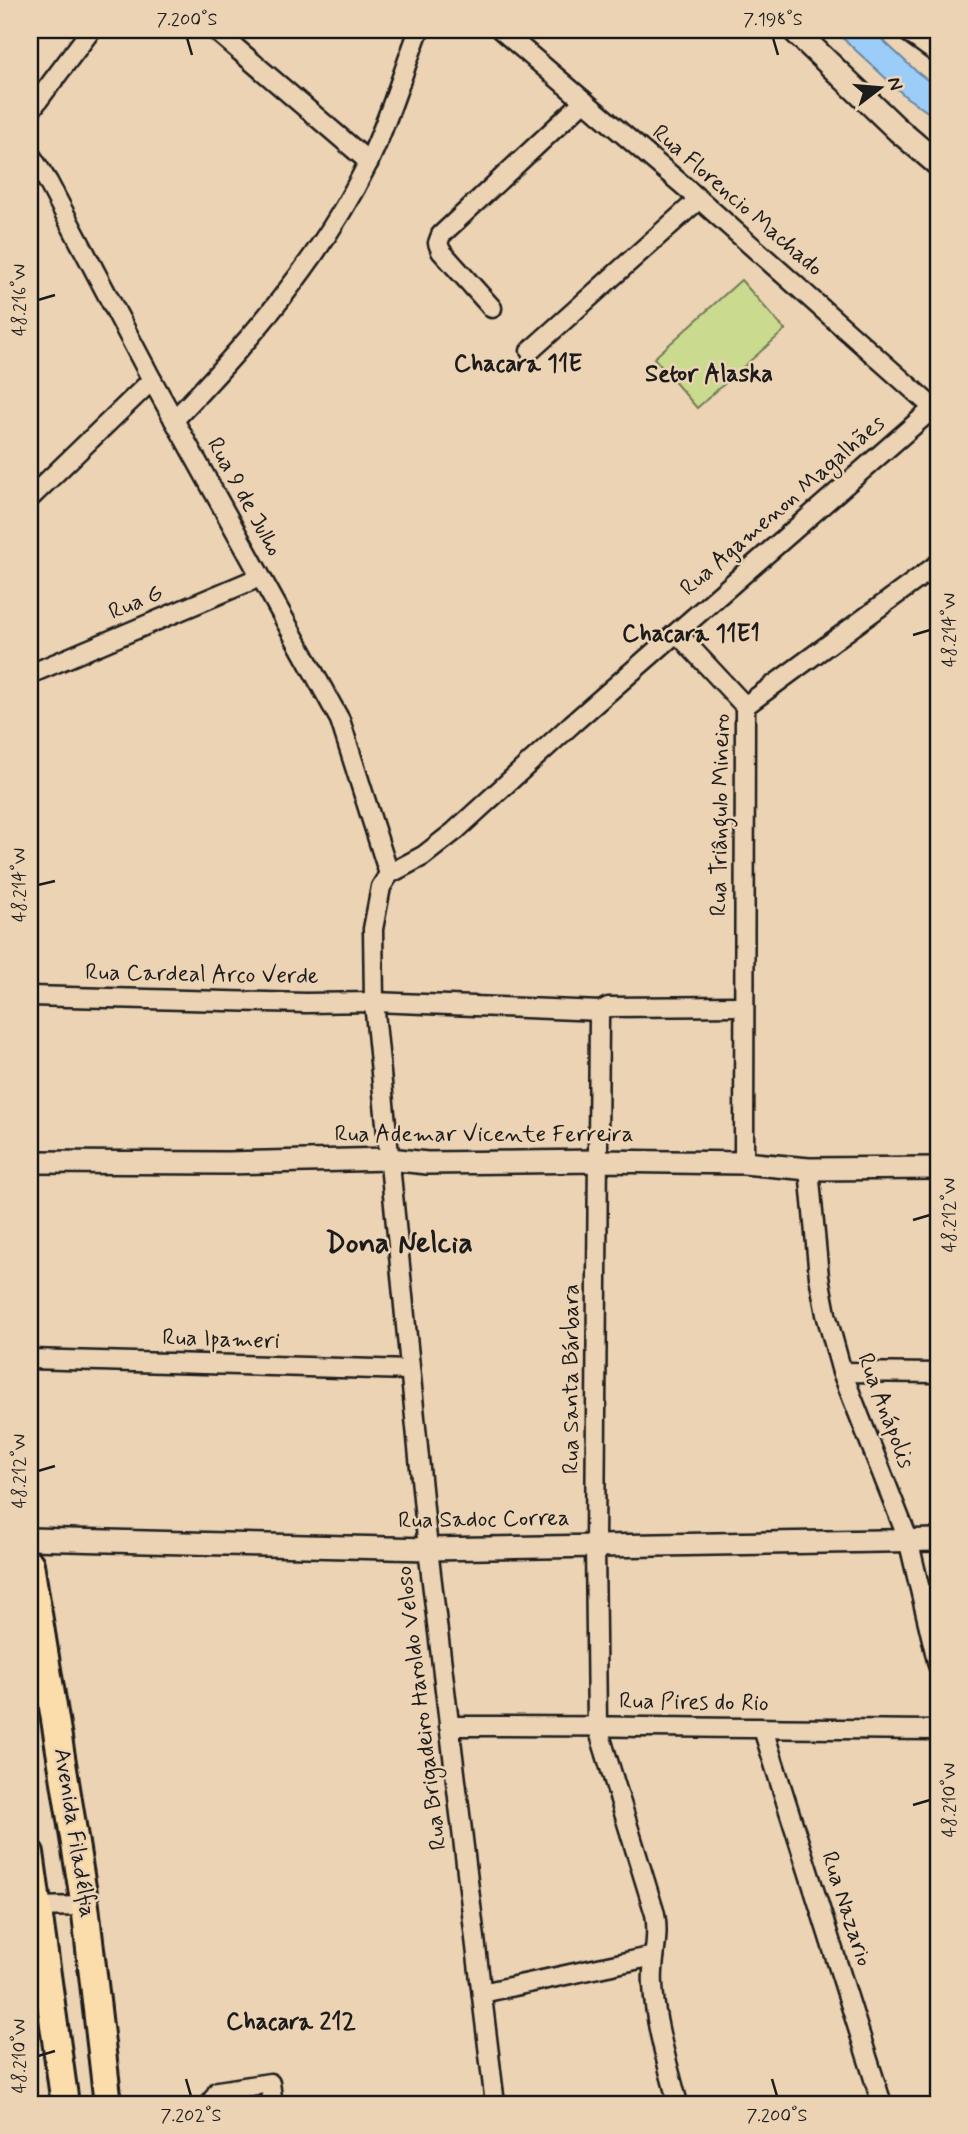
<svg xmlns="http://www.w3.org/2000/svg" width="968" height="2134" font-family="Mynerve,sans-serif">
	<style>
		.green { fill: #cadb90; stroke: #737c56; stroke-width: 2 }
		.water { fill: #9bcdf8; stroke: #6886a0; stroke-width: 2 }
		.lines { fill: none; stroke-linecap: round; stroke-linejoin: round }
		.minor-casing { stroke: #1c1c1c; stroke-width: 23 }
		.tertiary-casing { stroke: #1c1c1c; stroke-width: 26 }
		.secondary-casing { stroke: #1c1c1c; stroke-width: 28 }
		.primary-casing { stroke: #1c1c1c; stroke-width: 32 }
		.minor { stroke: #ecd3b4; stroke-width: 18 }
		.tertiary { stroke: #ecd3b4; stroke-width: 21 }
		.secondary { stroke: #ecd3b4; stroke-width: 23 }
		.primary { stroke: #fbddab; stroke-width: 26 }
		.ticks { fill: none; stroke: #1c1c1c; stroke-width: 2.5 }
		.labels { text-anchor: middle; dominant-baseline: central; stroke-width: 5; stroke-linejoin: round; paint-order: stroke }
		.street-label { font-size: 23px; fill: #1c1c1c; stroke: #ecd3b4 }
		.neighbourhood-label { font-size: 24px; font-weight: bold; fill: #1c1c1c; stroke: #ecd3b4 }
		.district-label { font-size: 30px; font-weight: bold; fill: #1c1c1c; stroke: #ecd3b4 }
		.neatline { fill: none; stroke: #1c1c1c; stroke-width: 2.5 }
		.ticks-label { font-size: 18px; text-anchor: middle; fill: #1c1c1c }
	</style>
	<rect width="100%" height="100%" fill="#ecd3b4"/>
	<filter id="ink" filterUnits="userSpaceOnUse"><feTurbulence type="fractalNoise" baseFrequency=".0143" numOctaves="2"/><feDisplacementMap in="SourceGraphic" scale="14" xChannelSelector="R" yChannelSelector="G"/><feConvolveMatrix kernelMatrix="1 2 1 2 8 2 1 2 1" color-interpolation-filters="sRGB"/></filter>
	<g filter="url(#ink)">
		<!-- green -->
		<polygon class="green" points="741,280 785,330 697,408 654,358"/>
		<!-- water -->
		<polygon class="water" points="834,30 872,30 917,72 938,88 938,119 906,97"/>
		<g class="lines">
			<!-- minor casing -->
			<g class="minor-casing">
				<g id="minor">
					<polyline points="215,30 369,162"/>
					<polyline points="501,30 699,199 938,412"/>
					<polyline points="30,111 91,30"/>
					<polyline points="30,154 48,182 152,380 340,720 389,874"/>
					<polyline points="492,308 441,251 438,243 441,235 584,101"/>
					<polyline points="530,351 699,199"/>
					<path d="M174,420C246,345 321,259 367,165C388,123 402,74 419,30"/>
					<polyline points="30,498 152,380"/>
					<polyline points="677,633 745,706"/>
					<polyline points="30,674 260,577"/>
					<polyline points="30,996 306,1003 374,1002 601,1011"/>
					<polyline points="744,1163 745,706 938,564"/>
					<polyline points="809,1169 819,1277 826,1314 842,1372 908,1539 938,1665"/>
					<polyline points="30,1359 410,1370"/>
					<polyline points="842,1372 938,1373"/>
					<path d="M449,1726C612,1725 775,1729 938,1730"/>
					<polyline points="763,1729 882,2104"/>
					<polyline points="30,1907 85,1906"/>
					<polyline points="482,1993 654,1956"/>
					<polyline points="210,2104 218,2091 270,2083 273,2104"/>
					<polyline points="495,2104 428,1549 374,1002 373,929 381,887 389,874 423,856 455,831 572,724 938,404"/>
					<path d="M678,2104C668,2065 655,2025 653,1985C651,1960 660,1938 655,1914L597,1725L595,1545L599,1016L601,1011L608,1007L742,1006"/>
				</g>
			</g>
			<!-- tertiary casing -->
			<g class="tertiary-casing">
				<g id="tertiary">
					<polyline points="30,1162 228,1163 389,1159 427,1163 598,1161 744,1163 809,1169 938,1168"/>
					<polyline points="30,1539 428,1549 938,1540"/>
				</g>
			</g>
			<!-- secondary casing -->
			<g class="secondary-casing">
				<g id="secondary">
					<polyline points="794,30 898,130 938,164"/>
					<polyline points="909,30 938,51"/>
				</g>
			</g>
			<!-- primary casing -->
			<g class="primary-casing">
				<g id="primary">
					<polyline points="30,1564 85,1906 108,2104"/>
					<polyline points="30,1853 65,2104"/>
				</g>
			</g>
			<!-- minor -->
			<use href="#minor" class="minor"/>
			<!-- tertiary -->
			<use href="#tertiary" class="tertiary"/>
			<!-- secondary -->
			<use href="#secondary" class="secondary"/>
			<!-- primary -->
			<use href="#primary" class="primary"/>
		</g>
	</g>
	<!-- ticks -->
	<path class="ticks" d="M187,38L192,55M773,38L778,55M38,300L55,295M913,635L930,630M38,885L55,881M913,1220L930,1215M38,1471L55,1466M913,1805L930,1800M38,2056L55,2051M186,2079L191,2096M772,2079L777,2096"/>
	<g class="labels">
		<!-- street labels -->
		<g class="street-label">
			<text transform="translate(737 201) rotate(41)">Rua Florencio Machado</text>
			<text transform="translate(244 497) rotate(61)">Rua 9 de Julho</text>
			<text transform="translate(783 506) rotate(-41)">Rua Agamenon Magalhães</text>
			<text transform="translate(136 603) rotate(-23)">Rua G</text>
			<text transform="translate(721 815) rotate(-89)">Rua Triângulo Mineiro</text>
			<text transform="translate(202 975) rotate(1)">Rua Cardeal Arco Verde</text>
			<text x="484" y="1135">Rua Ademar Vicente Ferreira</text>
			<text transform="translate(221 1340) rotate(2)">Rua Ipameri</text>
			<text transform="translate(572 1379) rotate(-90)">Rua Santa Bárbara</text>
			<text transform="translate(885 1411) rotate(69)">Rua Anápolis</text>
			<text transform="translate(484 1520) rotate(-1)">Rua Sadoc Correa</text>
			<text transform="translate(694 1703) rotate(1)">Rua Pires do Rio</text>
			<text transform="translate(422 1708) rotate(-97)">Rua Brigadeiro Haroldo Veloso</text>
			<text transform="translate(74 1833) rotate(81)">Avenida Filadélfia</text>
			<text transform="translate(846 1909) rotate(72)">Rua Nazario</text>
		</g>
		<!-- neighbourhood labels -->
		<g class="neighbourhood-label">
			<text x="518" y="364">Chacara 11E</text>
			<text x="709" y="374">Setor Alaska</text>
			<text x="691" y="634">Chacara 11E1</text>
			<text x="291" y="2022">Chacara 212</text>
		</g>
		<!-- district labels -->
		<g class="district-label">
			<text x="399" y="1243">Dona Nelcia</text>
		</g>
	</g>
	<!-- margin -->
	<rect width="968" height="2134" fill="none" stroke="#ecd3b4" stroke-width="77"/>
	<!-- north arrow -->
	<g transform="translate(880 88) rotate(74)" stroke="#ecd3b4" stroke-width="5" paint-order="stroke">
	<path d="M0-5L12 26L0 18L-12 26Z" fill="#1c1c1c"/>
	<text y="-10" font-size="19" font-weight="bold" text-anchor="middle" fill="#1c1c1c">N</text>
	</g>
	<rect x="38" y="38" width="892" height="2058" class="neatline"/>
	<g class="ticks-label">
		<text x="187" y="25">7.200°S</text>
		<text x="773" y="25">7.198°S</text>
		<text transform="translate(19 300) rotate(-90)" y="6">48.216°W</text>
		<text transform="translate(949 630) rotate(-90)" y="6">48.214°W</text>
		<text transform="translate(19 885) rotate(-90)" y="6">48.214°W</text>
		<text transform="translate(949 1215) rotate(-90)" y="6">48.212°W</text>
		<text transform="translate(19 1471) rotate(-90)" y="6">48.212°W</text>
		<text transform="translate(949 1800) rotate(-90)" y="6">48.210°W</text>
		<text transform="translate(19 2056) rotate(-90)" y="6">48.210°W</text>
		<text x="191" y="2121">7.202°S</text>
		<text x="777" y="2121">7.200°S</text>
	</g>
</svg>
